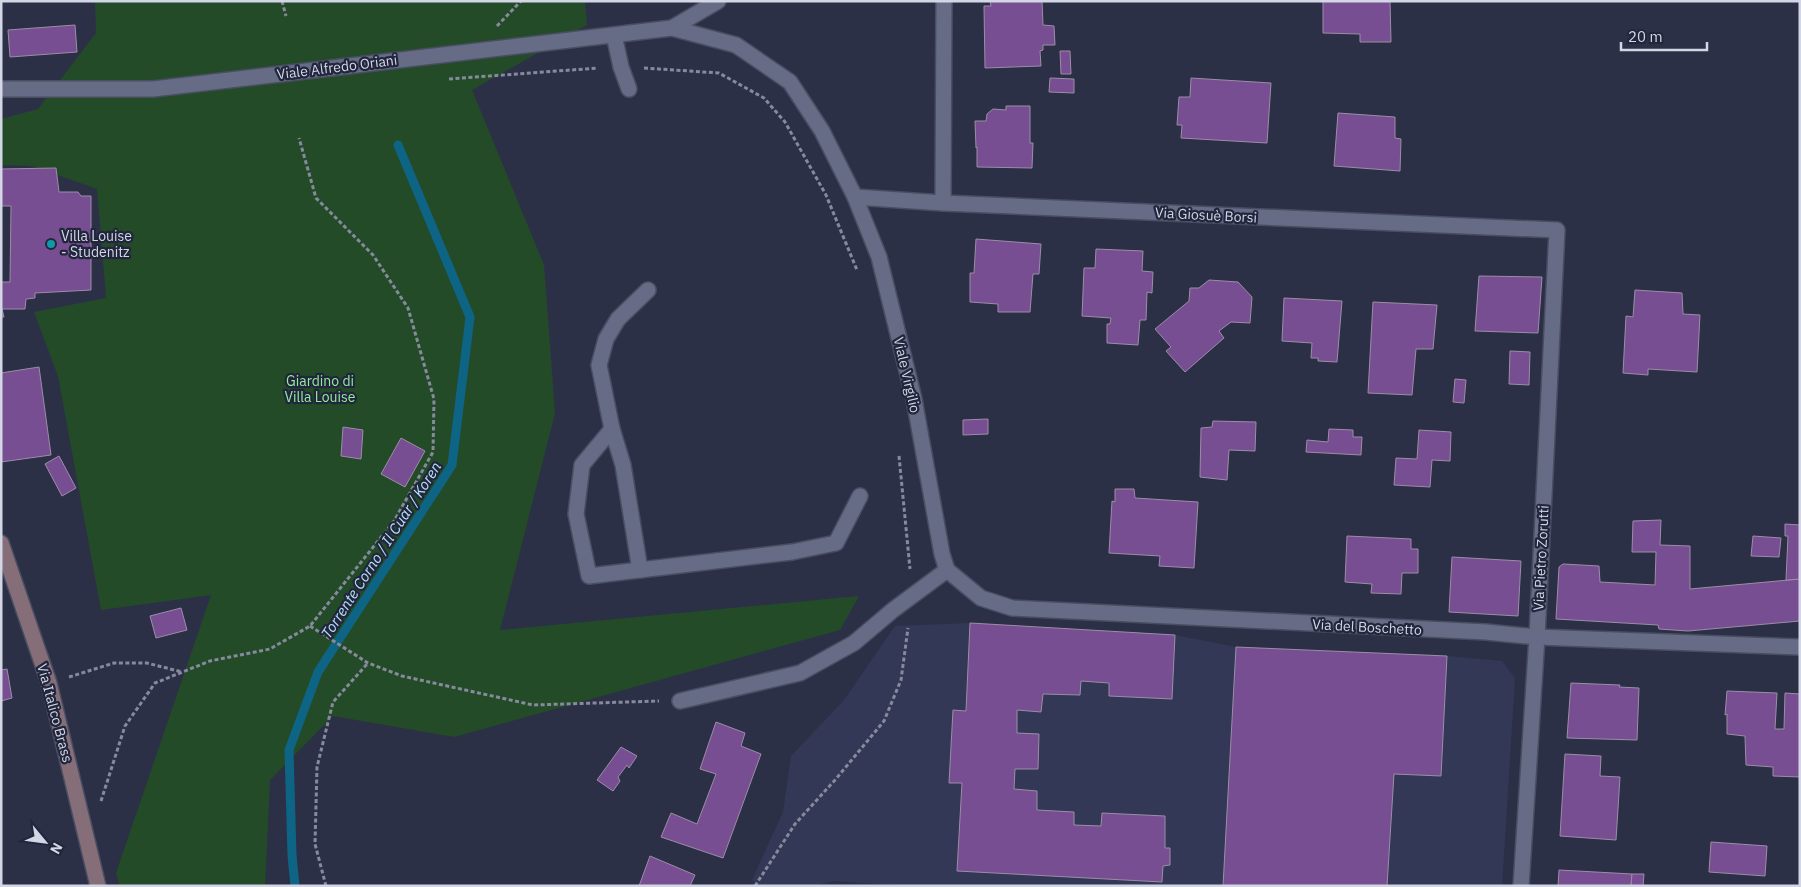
<svg xmlns="http://www.w3.org/2000/svg" width="1801" height="887" font-family="'IBM Plex Sans',sans-serif">
	<style>
		.built { fill: #323855 }
		.green { fill: #234b28 }
		.lines { fill: none; stroke-linecap: round; stroke-linejoin: round }
		.stream { stroke: #0e6484; stroke-width: 9 }
		.building { fill: #774e91; stroke: #9c8da7 }
		.service-casing { stroke: #494d61; stroke-width: 18 }
		.minor-casing { stroke: #494d61; stroke-width: 18 }
		.secondary-casing { stroke: #494d61; stroke-width: 18 }
		.path { stroke: #868a9c; stroke-width: 3; stroke-dasharray: 4 2.5; stroke-linecap: butt }
		.service { stroke: #666c86; stroke-width: 15 }
		.minor { stroke: #666c86; stroke-width: 15 }
		.secondary { stroke: #866e79; stroke-width: 15 }
		.culture-dot { fill: #0f9aa8; stroke: #22263d; stroke-width: 2 }
		.labels { text-anchor: middle; dominant-baseline: central; stroke-width: 4.5; stroke-linejoin: round; paint-order: stroke }
		.street-label { font-size: 14px; fill: #d3d7e5; stroke: #22263d }
		.poi-label { font-size: 14px; fill: #d3d7e5; stroke: #22263d; text-anchor: start }
		.park-label { font-size: 14px; fill: #92ed9b; stroke: #22263d }
		.water-label { font-size: 15px; font-style: italic; fill: #b3e1f8; stroke: #22263d }
	</style>
	<rect width="100%" height="100%" fill="#2c3047"/>
	<!-- built -->
	<polygon class="built" points="970,623 1175,635 1236,647 1447,656 1502,661 1515,678 1502,886 905,886 834,881 815,886 759,886 752,880 783,812 791,756 844,700 895,626"/>
	<!-- green -->
	<polygon class="green" points="95,1 585,1 587,25 472,90 544,265 555,413 500,630 859,596 840,630 454,737 333,716 270,780 265,886 120,886 116,873 211,595 101,610 58,376 34,312 106,298 97,189 32,166 1,165 1,119 38,109 96,33"/>
	<g class="lines">
		<!-- stream -->
		<polyline class="stream" points="295,886 292,855 289,750 318,672 452,465 470,317 398,145"/>
	</g>
	<!-- building -->
	<g class="building">
		<polygon points="990,1 1042,1 1043,25 1054,26 1055,45 1043,45 1043,50 1040,51 1041,66 985,68 984,6 991,6"/>
		<polygon points="1323,1 1390,1 1391,42 1360,42 1360,34 1323,33"/>
		<polygon points="75,25 77,52 10,57 8,30"/>
		<polygon points="1060,51 1070,51 1071,74 1061,74"/>
		<polygon points="1050,78 1074,79 1074,93 1049,92"/>
		<polygon points="1191,78 1271,83 1267,143 1181,138 1182,125 1177,125 1179,97 1190,97"/>
		<polygon points="1006,106 1030,106 1030,143 1033,143 1032,168 977,167 977,147 976,148 975,121 986,121 987,114 993,109 1006,110"/>
		<polygon points="1338,113 1395,117 1395,138 1401,139 1400,171 1334,166"/>
		<polygon points="56,168 59,192 78,192 81,196 91,196 91,290 35,293 35,298 26,299 25,309 2,309 4,317 1,317 1,282 10,282 11,206 1,206 1,169"/>
		<polygon points="976,239 1041,244 1039,274 1033,274 1030,312 998,312 998,304 970,302 970,273 974,273"/>
		<polygon points="1096,249 1143,251 1142,271 1153,272 1152,293 1147,292 1146,320 1140,320 1138,345 1107,343 1107,324 1110,324 1111,318 1082,316 1084,268 1095,268"/>
		<polygon points="1479,276 1542,277 1538,333 1475,331"/>
		<polygon points="1209,280 1238,282 1252,297 1250,323 1231,322 1219,331 1224,338 1185,372 1166,351 1171,347 1155,329 1189,301 1190,288 1199,288"/>
		<polygon points="1635,290 1682,293 1683,314 1700,315 1697,372 1648,369 1648,375 1623,373 1626,316 1633,317"/>
		<polygon points="1284,298 1342,301 1337,362 1318,361 1318,358 1311,358 1312,343 1282,341"/>
		<polygon points="1373,302 1437,305 1433,349 1416,349 1412,395 1368,393"/>
		<polygon points="1510,351 1530,352 1529,385 1509,384"/>
		<polygon points="39,367 51,455 1,462 1,373"/>
		<polygon points="1455,379 1466,380 1464,403 1453,402"/>
		<polygon points="988,419 988,434 963,435 963,420"/>
		<polygon points="1213,421 1256,422 1255,451 1229,450 1227,480 1200,477 1201,428 1212,427"/>
		<polygon points="343,427 363,430 361,459 341,456"/>
		<polygon points="1329,429 1353,430 1353,437 1362,437 1361,455 1306,452 1307,440 1328,442"/>
		<polygon points="1419,430 1451,432 1450,461 1432,460 1430,487 1394,485 1396,458 1417,459"/>
		<polygon points="401,438 425,451 405,487 381,474"/>
		<polygon points="59,456 76,488 62,496 45,464"/>
		<polygon points="1115,489 1134,489 1135,498 1198,502 1194,568 1159,566 1160,556 1109,553 1112,501 1115,502"/>
		<polygon points="1661,520 1660,545 1690,546 1690,589 1800,579 1800,621 1688,631 1659,629 1658,625 1556,619 1559,567 1563,564 1599,566 1600,582 1655,585 1656,552 1632,552 1633,521"/>
		<polygon points="1785,524 1800,525 1800,579 1786,580 1788,536 1785,536"/>
		<polygon points="1347,536 1411,539 1411,549 1418,549 1418,573 1402,573 1401,594 1371,593 1372,584 1345,582"/>
		<polygon points="1753,536 1781,538 1779,557 1751,556"/>
		<polygon points="1452,557 1521,561 1518,616 1449,612"/>
		<polygon points="181,608 187,630 156,638 150,616"/>
		<polygon points="970,623 1175,635 1172,699 1109,696 1109,683 1081,681 1080,695 1043,694 1041,712 1017,710 1017,733 1039,734 1038,769 1015,769 1014,789 1037,791 1037,810 1074,812 1074,825 1101,826 1102,813 1165,816 1165,848 1170,848 1170,865 1163,866 1162,882 957,871 962,783 949,783 953,710 966,711"/>
		<polygon points="1236,647 1447,656 1441,776 1394,774 1387,886 1223,886"/>
		<polygon points="7,669 12,698 1,701 1,670"/>
		<polygon points="1571,683 1620,685 1619,687 1639,688 1637,740 1567,738"/>
		<polygon points="1727,691 1777,693 1775,729 1784,729 1785,693 1800,694 1800,777 1773,776 1773,767 1746,765 1745,736 1727,734 1727,714 1725,715"/>
		<polygon points="716,722 745,733 741,746 761,754 723,858 661,837 671,813 697,824 716,774 700,769"/>
		<polygon points="621,747 637,756 629,768 627,765 618,777 620,781 613,791 597,780"/>
		<polygon points="1565,754 1601,756 1600,776 1620,777 1616,840 1560,836"/>
		<polygon points="1711,842 1767,846 1765,876 1709,872"/>
		<polygon points="650,856 695,875 690,886 639,886"/>
		<polygon points="1559,870 1632,874 1631,886 1558,886"/>
		<polygon points="1632,874 1644,874 1643,886 1631,886"/>
	</g>
	<g class="lines">
		<!-- service casing -->
		<g class="service-casing">
			<g id="service">
				<polyline points="614,35 621,67 629,89"/>
				<polyline points="612,429 582,465 576,514 589,576 792,552 836,543 860,496"/>
				<polyline points="640,570 623,465 612,429 599,365 606,339 618,319 648,290"/>
			</g>
		</g>
		<!-- minor casing -->
		<g class="minor-casing">
			<g id="minor">
				<polyline points="672,28 718,1"/>
				<polyline points="1,89 153,89 672,28 736,45 790,82 822,131 855,197 879,257 914,399 942,554 947,570"/>
				<polyline points="855,197 943,203 1557,230 1537,637 1521,886"/>
				<polyline points="943,203 944,1"/>
				<polyline points="947,570 981,598 1012,608 1486,632 1537,637 1800,647"/>
				<polyline points="680,701 800,673 854,643 893,610 947,570"/>
			</g>
		</g>
		<!-- secondary casing -->
		<g class="secondary-casing">
			<polyline id="secondary" points="1,543 49,683 98,886"/>
		</g>
		<!-- path -->
		<g class="path">
			<polyline points="282,1 286,16"/>
			<polyline points="497,26 521,1"/>
			<polyline points="644,68 719,73 764,98 785,122 826,195 857,270"/>
			<polyline points="449,79 598,68"/>
			<polyline points="899,456 910,569"/>
			<polyline points="310,626 368,663 402,676 533,705 659,701"/>
			<polyline points="69,677 114,663 147,663 182,672"/>
			<polyline points="101,801 125,726 155,683 210,661 270,649 310,626 394,521 433,452 434,399 408,308 373,255 316,198 299,138"/>
			<polyline points="326,886 315,844 317,767 333,702 368,663"/>
			<polyline points="755,886 795,824 835,780 884,721 901,680 908,628"/>
		</g>
		<!-- service -->
		<use href="#service" class="service"/>
		<!-- minor -->
		<use href="#minor" class="minor"/>
		<!-- secondary -->
		<use href="#secondary" class="secondary"/>
	</g>
	<!-- markers -->
	<circle class="culture-dot" cx="51" cy="244" r="5"/>
	<g class="labels">
		<!-- street labels -->
		<g class="street-label">
			<text transform="translate(337 67) rotate(-7)">Viale Alfredo Oriani</text>
			<text transform="translate(1206 215) rotate(3)">Via Giosuè Borsi</text>
			<text transform="translate(907 375) rotate(77)">Viale Virgilio</text>
			<text transform="translate(1541 558) rotate(-87)">Via Pietro Zorutti</text>
			<text transform="translate(1367 627) rotate(3)">Via del Boschetto</text>
			<text transform="translate(55 713) rotate(75)">Via Italico Brass</text>
		</g>
		<!-- poi labels -->
		<g class="poi-label">
			<text x="61" y="236">Villa Louise<tspan x="61" dy="16">- Studenitz</tspan></text>
		</g>
		<!-- park labels -->
		<g class="park-label">
			<text x="320" y="381">Giardino di<tspan x="320" dy="16">Villa Louise</tspan></text>
		</g>
		<!-- water labels -->
		<g class="water-label">
			<text transform="translate(381 550) rotate(-57)">Torrente Corno / Il Cuar / Koren</text>
		</g>
	</g>
	<!-- border -->
	<rect width="1801" height="887" fill="none" stroke="#d3d7e5" stroke-width="5"/>
	<!-- north arrow -->
	<g transform="translate(45 842) rotate(119)" stroke="#22263d" stroke-width="4" paint-order="stroke">
	<path d="M0-4L9 19L0 12L-9 19Z" fill="#d3d7e5"/>
	<text y="-8" font-size="14" font-weight="bold" text-anchor="middle" fill="#d3d7e5">N</text>
	</g>
	<!-- scale -->
	<path d="M1621 42v8h86v-8" fill="none" stroke="#d3d7e5" stroke-width="2.5"/>
	<text x="1628" y="42" font-size="15" fill="#d3d7e5" stroke="#22263d" stroke-width="4" paint-order="stroke">20 m</text>
</svg>
